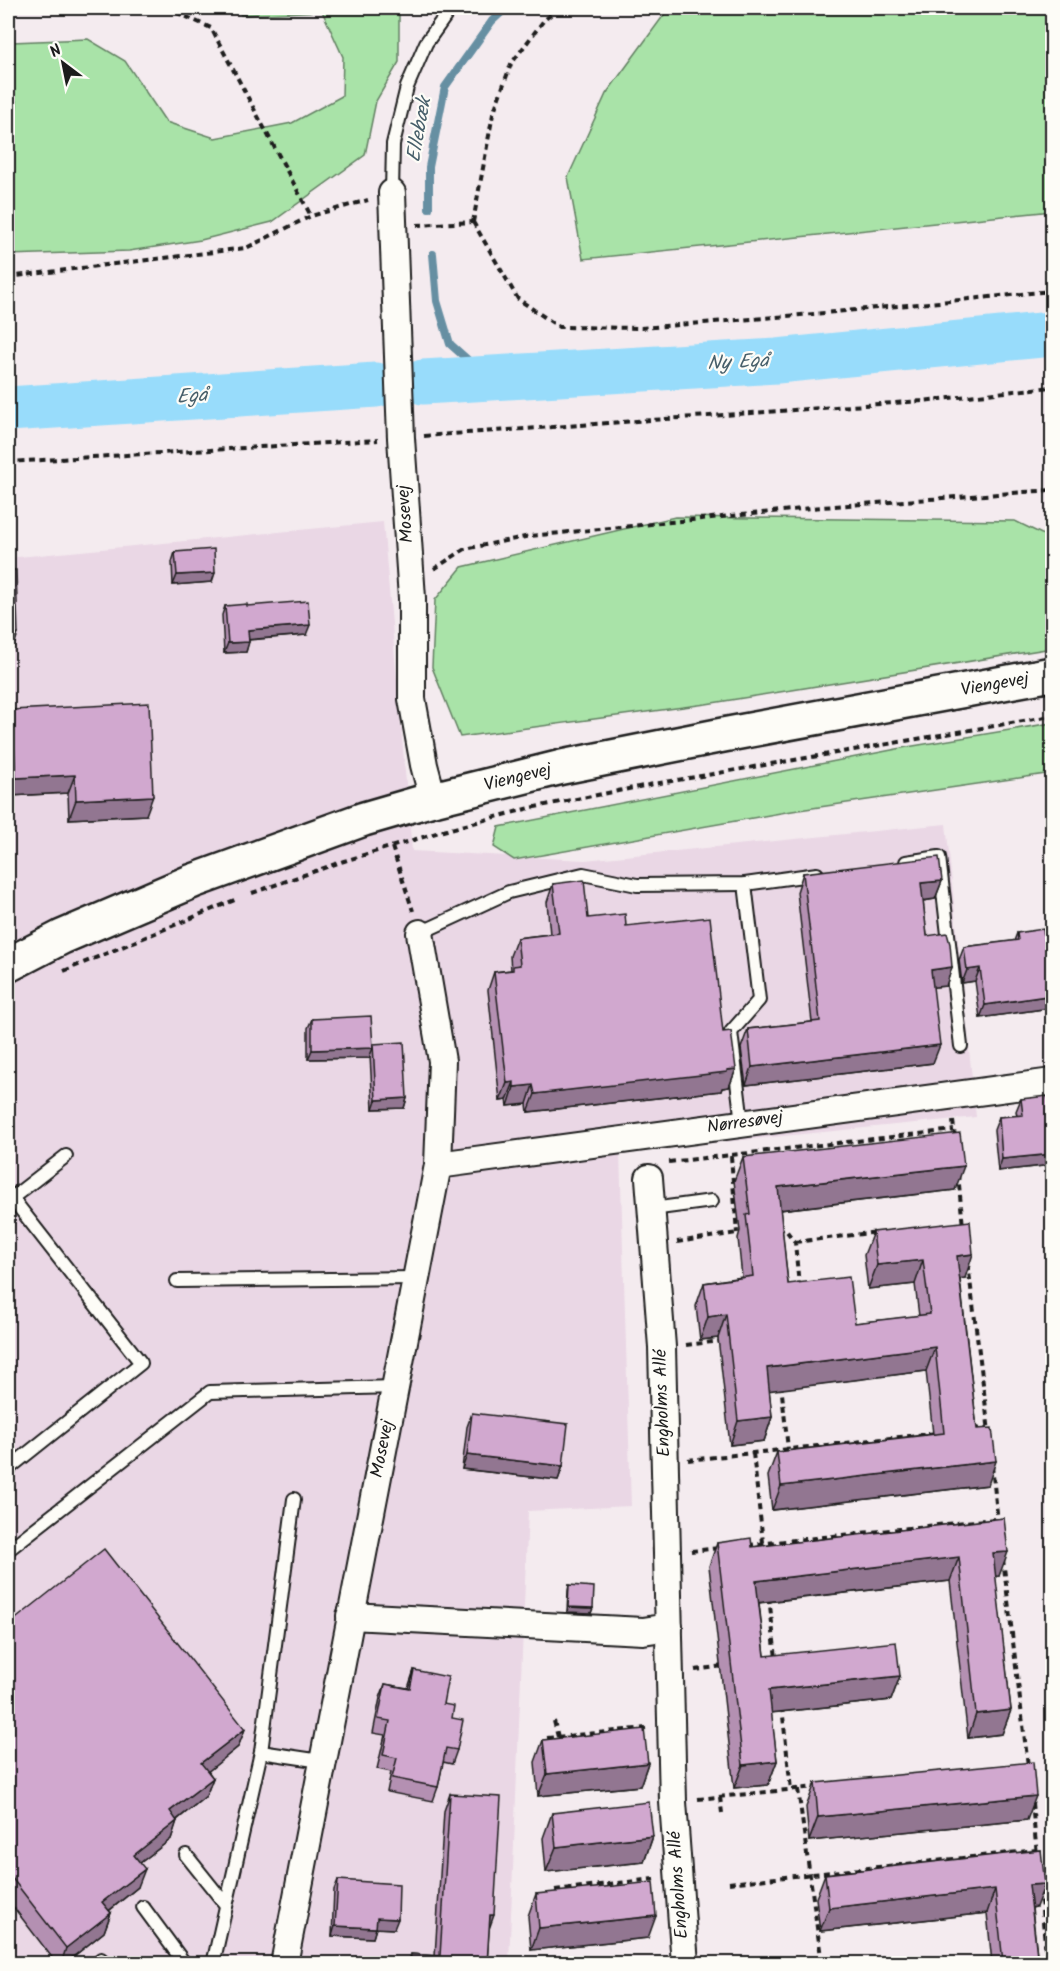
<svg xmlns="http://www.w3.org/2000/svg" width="1060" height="1971" font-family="Kalam,sans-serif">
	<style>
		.built { fill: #ead7e5 }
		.green { fill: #a9e3a8; stroke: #628062; stroke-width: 1.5 }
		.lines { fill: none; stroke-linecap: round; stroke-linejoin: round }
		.stream { stroke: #668fa2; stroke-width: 8 }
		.river { stroke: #98dcfb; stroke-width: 45 }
		.lane-casing { stroke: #1c1c1c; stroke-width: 16 }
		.street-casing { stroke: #1c1c1c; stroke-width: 30 }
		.secondary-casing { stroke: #1c1c1c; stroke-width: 38 }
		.path { stroke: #1c1c1c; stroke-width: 4; stroke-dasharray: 6 4.5; stroke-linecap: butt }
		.lane { stroke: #fdfcf7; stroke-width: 12 }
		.street { stroke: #fdfcf7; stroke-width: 26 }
		.secondary { stroke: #fdfcf7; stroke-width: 33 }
		.wall { fill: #b490b2; stroke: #1c1c1c; stroke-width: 1.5 }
		.shaded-wall { fill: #927691; stroke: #1c1c1c; stroke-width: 1.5 }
		.building { fill: #d1a8cf; stroke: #1c1c1c; stroke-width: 1.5 }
		.labels { text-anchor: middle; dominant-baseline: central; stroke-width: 4.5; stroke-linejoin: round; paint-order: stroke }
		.street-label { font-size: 18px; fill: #1c1c1c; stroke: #fdfcf7 }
		.water-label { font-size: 20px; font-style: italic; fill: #475f6a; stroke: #fdfcf7 }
	</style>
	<rect width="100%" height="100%" fill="#f4ebef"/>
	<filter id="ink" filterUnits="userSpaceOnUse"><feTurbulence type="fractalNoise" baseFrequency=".0167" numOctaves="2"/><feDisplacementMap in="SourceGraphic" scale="12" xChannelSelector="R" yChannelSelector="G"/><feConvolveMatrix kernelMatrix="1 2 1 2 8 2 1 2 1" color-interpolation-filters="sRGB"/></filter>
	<g filter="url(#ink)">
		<!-- built -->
		<polygon class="built" points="383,522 412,851 585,860 946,824 976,1117 620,1152 631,1506 528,1511 509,1963 8,1964 8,558"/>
		<!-- green -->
		<g class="green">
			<polygon points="237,8 399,8 399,62 376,101 365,155 272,222 201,240 129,251 8,255 8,142 12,142 17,104 8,80 8,52 12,42 88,39 125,61 166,122 215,138 292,123 342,96 343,57 322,11 241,15"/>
			<polygon points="669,8 1052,8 1052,211 583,259 568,177 606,94"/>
			<polygon points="675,517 1015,521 1052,539 1052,648 706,704 460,737 432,667 435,600 462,567"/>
			<polygon points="1052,723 1052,776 1046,774 792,811 514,860 494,847 499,827 907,747"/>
		</g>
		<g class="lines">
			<!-- stream -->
			<g class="stream">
				<polyline points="429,208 429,167 445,87 492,21 506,8"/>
				<polyline points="433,254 437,301 450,344 487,377"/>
			</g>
			<!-- river -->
			<g class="river">
				<polyline points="423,382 777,361 1052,334"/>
				<polyline points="8,409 376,385"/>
			</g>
			<!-- lane casing -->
			<g class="lane-casing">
				<g id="lane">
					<polyline points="392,193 393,144 407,87 426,43 451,8"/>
					<polyline points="906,862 939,857 961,1046"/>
					<polyline points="420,933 509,892 583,874 637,885 745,884 817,874"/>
					<polyline points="742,1123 731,1032 759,1000 745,884"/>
					<polyline points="8,1193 141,1363 8,1469"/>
					<polyline points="12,1198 66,1156"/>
					<polyline points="652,1209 712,1201"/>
					<polyline points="177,1281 416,1278"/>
					<polyline points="8,1550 210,1392 395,1387"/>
					<polyline points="261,1752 294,1499"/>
					<polyline points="186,1855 226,1905"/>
					<polyline points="143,1907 185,1964"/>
					<polyline points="101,1959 105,1964"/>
					<polyline points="213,1964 261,1752 321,1761"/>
				</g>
			</g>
			<!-- street casing -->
			<g class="street-casing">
				<g id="street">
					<polyline points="392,193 401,438 412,598 412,699 424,765 433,799"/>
					<polyline points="438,1165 1052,1082"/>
					<polyline points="649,1178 662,1347 673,1802 685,1964"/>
					<polyline points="350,1616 643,1631 669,1627"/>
					<polyline points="284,1964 438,1165 442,1061 420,933"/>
				</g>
			</g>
			<!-- secondary casing -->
			<g class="secondary-casing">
				<polyline id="secondary" points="8,965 62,937 193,881 364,819 433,799 562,767 723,735 1052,674"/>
			</g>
			<!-- path -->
			<g class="path">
				<polyline points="167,8 211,28 311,216"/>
				<polyline points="473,222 518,299 559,327 641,328 825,313 1052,291"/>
				<polyline points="473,222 493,114 511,64 544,20 560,8"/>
				<polyline points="417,225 473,222"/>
				<polyline points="8,277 246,248 311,216 368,200"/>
				<polyline points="424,436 922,401 1052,387"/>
				<polyline points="8,462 378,440"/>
				<polyline points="434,569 465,549 530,536 822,507 1052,490"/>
				<polyline points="392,847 413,911"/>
				<polyline points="252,893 344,861 443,831 530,808 654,784 1052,716"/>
				<polyline points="64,971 237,899"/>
				<polyline points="953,1121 955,1137"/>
				<polyline points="731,1156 737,1233"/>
				<polyline points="669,1162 954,1130"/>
				<polyline points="958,1174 963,1227"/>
				<polyline points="778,1230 785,1229 795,1242 799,1286"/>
				<polyline points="677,1242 744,1232"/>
				<polyline points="795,1242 878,1232"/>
				<polyline points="968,1264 989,1432"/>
				<polyline points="686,1345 721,1341"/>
				<polyline points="781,1384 788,1449"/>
				<polyline points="974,1429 988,1428"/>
				<polyline points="753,1453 764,1551"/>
				<polyline points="688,1460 937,1433"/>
				<polyline points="992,1466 998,1522"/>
				<polyline points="748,1545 994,1519"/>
				<polyline points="691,1551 720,1548"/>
				<polyline points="1003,1559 1028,1766"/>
				<polyline points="769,1597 776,1658"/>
				<polyline points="695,1670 723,1666"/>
				<polyline points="782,1707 791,1790"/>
				<polyline points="554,1721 558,1737"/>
				<polyline points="547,1738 646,1728"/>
				<polyline points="798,1789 822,1964"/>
				<polyline points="720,1797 722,1813"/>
				<polyline points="698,1799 816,1787"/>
				<polyline points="1032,1803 1037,1855"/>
				<polyline points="729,1883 1037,1850"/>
				<polyline points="555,1890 654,1879"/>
				<polyline points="1040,1890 1047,1964"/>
			</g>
			<!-- lane -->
			<use href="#lane" class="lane"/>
			<!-- street -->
			<use href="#street" class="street"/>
			<!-- secondary -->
			<use href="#secondary" class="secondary"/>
		</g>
		<!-- wall -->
		<g class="wall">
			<polygon points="175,552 212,582 173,585 172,562"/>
			<polygon points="225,606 247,606 306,635 249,640 246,652 224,653 222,615"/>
			<polygon points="12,710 146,815 69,819 68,793 9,796 8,766 8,723"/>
			<polygon points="803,873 942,881 935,899 923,901 927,936 952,967 946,986 933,987 933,1063 746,1085 741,1048 748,1029 812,1022 797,892"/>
			<polygon points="553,884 588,918 626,926 723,1032 736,1069 729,1087 722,1088 721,1091 528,1112 527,1104 508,1106 507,1100 500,1101 488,990 494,972 511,970 510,956 517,938 550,934 547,902"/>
			<polygon points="1017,933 1048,963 1053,980 1053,1000 1050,1008 980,1018 975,981 962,983 959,960 964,947 1014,941"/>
			<polygon points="312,1019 373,1045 407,1098 404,1108 373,1109 370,1056 369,1058 308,1059 308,1028"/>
			<polygon points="1053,1098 1053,1163 1052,1165 998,1171 994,1130 999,1117 1017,1116 1016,1111 1021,1099"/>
			<polygon points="743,1157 955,1190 780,1210 788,1284 855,1323 919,1316 915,1284 868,1289 864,1255 873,1232 965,1278 960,1279 977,1429 988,1485 772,1510 768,1476 777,1452 933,1434 926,1371 769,1390 772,1417 764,1441 730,1445 718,1338 700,1340 696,1306 704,1283 742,1277 738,1238 740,1231 734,1181"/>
			<polygon points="472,1413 563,1466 558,1480 462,1469 467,1427"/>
			<polygon points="1004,1518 999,1576 995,1576 1011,1710 1002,1734 968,1738 950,1581 759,1603 765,1656 900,1676 891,1700 771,1713 777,1761 768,1785 734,1788 709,1566 717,1543 752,1547"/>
			<polygon points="569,1585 593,1608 591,1613 567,1612 568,1590"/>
			<polygon points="8,1625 245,1729 238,1747 208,1771 213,1778 206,1796 177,1820 171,1839 140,1863 138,1887 109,1911 111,1913 104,1932 64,1964 57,1964 8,1900"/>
			<polygon points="414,1670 443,1704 452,1718 457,1750 452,1764 443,1762 438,1787 433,1801 387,1792 391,1772 377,1769 385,1735 373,1733 380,1698 385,1684 408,1688"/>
			<polygon points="543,1740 648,1763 640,1786 538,1796 535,1762"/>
			<polygon points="815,1783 1027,1820 809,1841 806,1807"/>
			<polygon points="450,1794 489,1929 487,1964 408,1964 411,1954 435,1956 444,1811"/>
			<polygon points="552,1813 653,1836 644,1862 546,1872 543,1838"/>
			<polygon points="1041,1850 1036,1907 1032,1908 1038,1964 992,1963 987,1913 820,1931 816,1898 825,1874"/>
			<polygon points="338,1880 394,1929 376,1928 373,1938 332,1936 334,1890"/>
			<polygon points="536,1894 648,1938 531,1950 528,1916"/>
		</g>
		<!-- shaded-wall -->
		<g class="shaded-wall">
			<polygon points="215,573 212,582 173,585 177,575"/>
			<polygon points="310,625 306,635 245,640 248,630"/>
			<polygon points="8,634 18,634 12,650 8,650"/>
			<polygon points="249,642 246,652 224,653 228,643"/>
			<polygon points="75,775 68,793 9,796 16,778"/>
			<polygon points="153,796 146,815 69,819 76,800"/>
			<polygon points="942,881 935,899 914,902 921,883"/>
			<polygon points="952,967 946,986 925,988 931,970"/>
			<polygon points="980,968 975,981 962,983 967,970"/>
			<polygon points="1053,995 1053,1000 1050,1008 980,1018 985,1005"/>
			<polygon points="940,1045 933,1063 746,1085 752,1067"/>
			<polygon points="373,1048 369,1058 308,1059 312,1050"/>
			<polygon points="736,1069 729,1087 722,1088 721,1091 528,1112 535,1094"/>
			<polygon points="514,1082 507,1100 500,1101 507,1083"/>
			<polygon points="533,1085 527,1104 508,1106 514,1087"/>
			<polygon points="407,1098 404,1108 373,1109 376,1100"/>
			<polygon points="1053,1154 1052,1165 998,1171 1002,1159"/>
			<polygon points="964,1166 955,1190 769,1211 778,1187"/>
			<polygon points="973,1254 965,1278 949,1280 957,1256"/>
			<polygon points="923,1260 915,1284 868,1289 877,1265"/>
			<polygon points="726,1314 718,1338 700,1340 708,1317"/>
			<polygon points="935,1347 926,1371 758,1392 767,1368"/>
			<polygon points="772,1417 764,1441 730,1445 738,1421"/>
			<polygon points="467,1455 563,1466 558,1480 462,1469"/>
			<polygon points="996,1461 988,1485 772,1510 781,1486"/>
			<polygon points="1008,1552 999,1576 984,1577 993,1553"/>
			<polygon points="959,1557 950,1581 747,1604 756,1581"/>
			<polygon points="568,1607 593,1608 591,1613 567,1612"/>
			<polygon points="900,1676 891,1700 760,1714 769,1690"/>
			<polygon points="1011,1710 1002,1734 968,1738 976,1714"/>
			<polygon points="245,1729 238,1747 195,1782 201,1763"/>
			<polygon points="777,1761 768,1785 734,1788 743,1765"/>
			<polygon points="648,1763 640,1786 538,1796 547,1774"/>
			<polygon points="213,1778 206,1796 164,1830 170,1811"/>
			<polygon points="1036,1796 1027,1820 809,1841 818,1817"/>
			<polygon points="177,1821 171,1839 127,1873 134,1855"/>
			<polygon points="653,1836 644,1862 546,1872 556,1847"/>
			<polygon points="145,1869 138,1887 96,1921 102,1902"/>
			<polygon points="1045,1884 1036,1907 1021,1909 1029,1885"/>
			<polygon points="995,1889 987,1913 820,1931 829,1908"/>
			<polygon points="111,1913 104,1932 64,1964 61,1964 66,1948"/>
			<polygon points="490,1915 494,1915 488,1932"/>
			<polygon points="656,1916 648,1938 531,1950 539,1928"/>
			<polygon points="377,1918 398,1919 394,1929 373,1928"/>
			<polygon points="335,1926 376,1928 373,1938 332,1936"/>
		</g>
		<!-- building -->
		<g class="building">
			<polygon points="214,549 215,573 177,575 175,552"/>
			<polygon points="8,570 16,570 18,634 8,634"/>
			<polygon points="308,601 310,625 248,630 249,642 228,643 225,606 247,604 247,606"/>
			<polygon points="149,703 153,796 76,800 75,775 16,778 12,710"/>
			<polygon points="939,857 942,881 921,883 927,936 947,933 950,944 952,967 931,970 940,1045 752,1067 748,1029 820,1021 803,873"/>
			<polygon points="584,880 588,918 625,914 626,926 710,917 723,1032 731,1031 736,1069 727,1070 727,1072 535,1094 533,1085 514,1087 514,1082 507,1083 494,972 513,970 513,966 520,965 517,938 559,933 553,884"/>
			<polygon points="1043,929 1048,963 1050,962 1053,980 1053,995 985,1005 980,968 967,970 964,947 1018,940 1017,933"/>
			<polygon points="371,1016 373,1048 312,1050 312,1019"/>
			<polygon points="404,1042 407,1098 376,1100 373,1044"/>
			<polygon points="1047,1096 1048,1099 1053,1098 1053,1154 1002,1159 999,1117 1023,1115 1021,1099"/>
			<polygon points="960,1133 964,1166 778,1187 788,1284 849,1277 855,1323 930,1314 923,1260 877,1265 873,1232 970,1221 973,1254 957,1256 977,1429 992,1428 996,1461 781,1486 777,1452 944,1433 935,1347 767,1368 772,1417 738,1421 726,1314 708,1317 704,1283 753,1276 746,1215 750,1214 743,1157"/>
			<polygon points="472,1413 568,1424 563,1466 467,1455"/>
			<polygon points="1004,1518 1008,1552 993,1553 1011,1710 976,1714 959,1557 756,1581 765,1656 896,1642 900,1676 769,1690 777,1761 743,1765 717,1543 751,1538 752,1547"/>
			<polygon points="104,1549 245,1729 201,1763 213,1778 170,1811 177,1821 134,1855 145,1869 102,1902 111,1913 66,1948 8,1873 8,1625"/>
			<polygon points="569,1585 594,1587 593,1608 568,1607"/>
			<polygon points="414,1670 448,1677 443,1704 454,1706 452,1718 463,1720 457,1750 446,1748 438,1787 392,1778 397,1758 383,1755 390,1721 378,1719 385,1684 410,1689"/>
			<polygon points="644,1729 648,1763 547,1774 543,1740"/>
			<polygon points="1033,1762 1036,1796 818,1817 815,1783"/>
			<polygon points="450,1794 501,1797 494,1915 490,1915 487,1964 410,1964 411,1954 440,1956"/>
			<polygon points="649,1802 653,1836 556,1847 552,1813"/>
			<polygon points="1041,1850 1045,1884 1029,1885 1038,1964 990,1964 1003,1962 995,1889 829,1908 825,1874"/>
			<polygon points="338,1880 399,1884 398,1919 377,1918 376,1928 335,1926"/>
			<polygon points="653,1882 656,1916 539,1928 536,1894"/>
		</g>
	</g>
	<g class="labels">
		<!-- street labels -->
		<g class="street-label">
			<text transform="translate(406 514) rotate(-94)">Mosevej</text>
			<text transform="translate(995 685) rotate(-10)">Viengevej</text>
			<text transform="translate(518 778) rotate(-14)">Viengevej</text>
			<text transform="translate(745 1123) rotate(-8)">Nørresøvej</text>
			<text transform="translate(663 1403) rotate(-92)">Engholms Allé</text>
			<text transform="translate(383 1449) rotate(-79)">Mosevej</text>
			<text transform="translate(679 1885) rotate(-94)">Engholms Allé</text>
		</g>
		<!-- water labels -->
		<g class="water-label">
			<text transform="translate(420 130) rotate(-80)">Ellebæk</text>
			<text transform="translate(738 363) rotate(-3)">Ny Egå</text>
			<text transform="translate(192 397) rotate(-4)">Egå</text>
		</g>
	</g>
	<!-- margin -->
	<rect width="1060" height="1971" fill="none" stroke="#fdfcf7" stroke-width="30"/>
	<rect x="15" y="15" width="1030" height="1941" fill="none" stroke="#1c1c1c" stroke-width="2" filter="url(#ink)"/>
	<!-- north arrow -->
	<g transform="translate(63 63) rotate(328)" stroke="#fdfcf7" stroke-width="4.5" paint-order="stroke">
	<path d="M0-4.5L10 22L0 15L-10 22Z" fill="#1c1c1c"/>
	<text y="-9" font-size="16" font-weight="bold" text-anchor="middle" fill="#1c1c1c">N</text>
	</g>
</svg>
